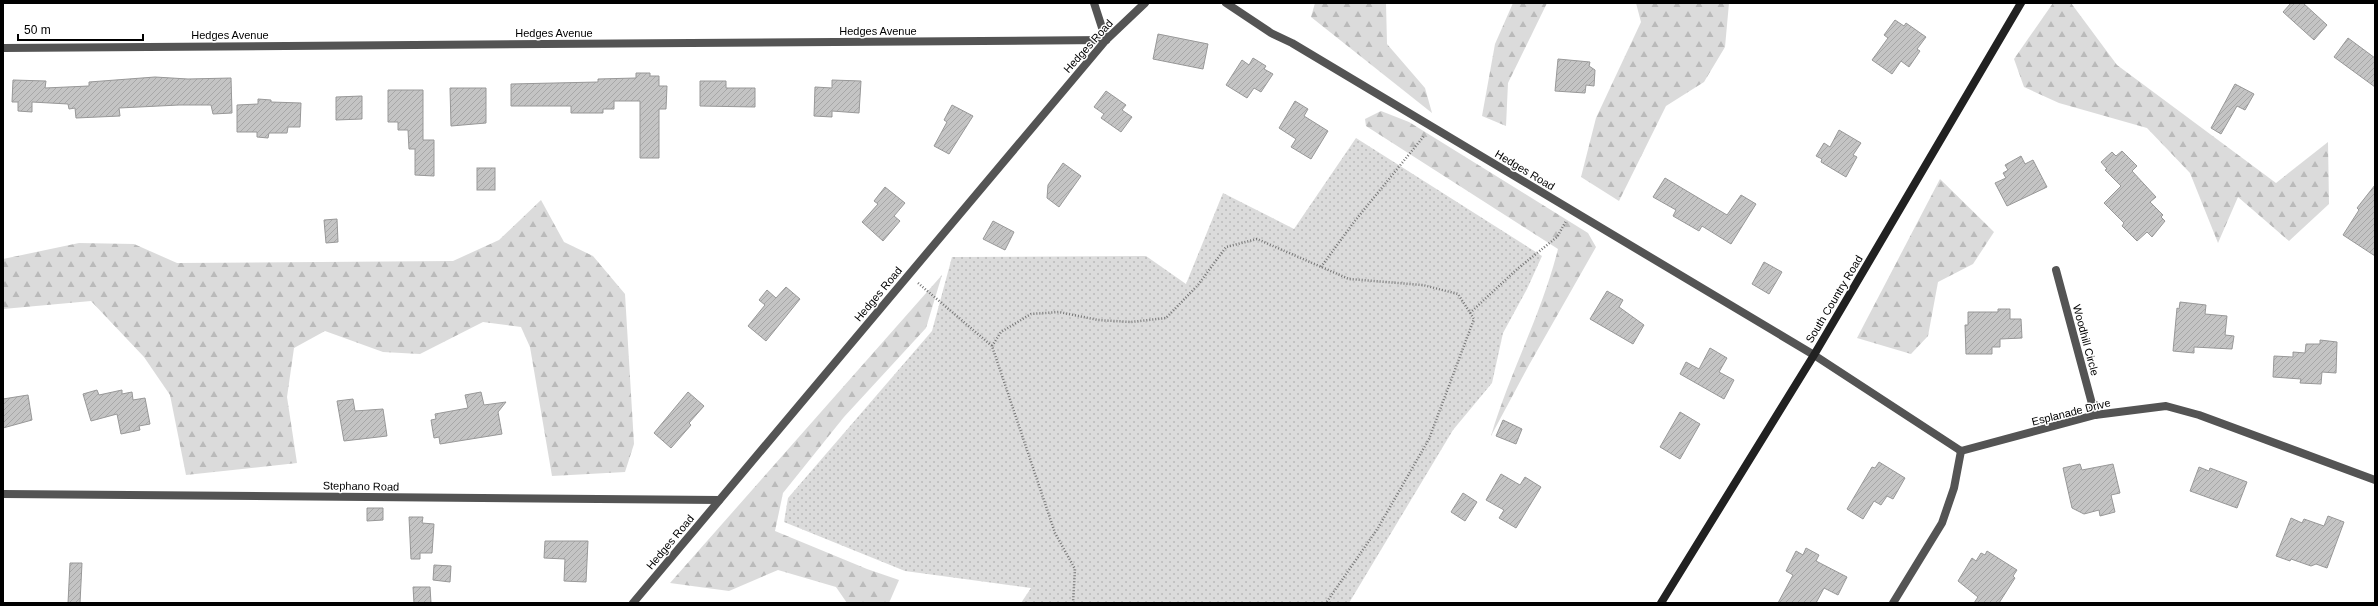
<svg xmlns="http://www.w3.org/2000/svg" width="2378" height="606" font-family="Helvetica,sans-serif">
	<style>
		.grass { fill: url(#grass-dots) }
		.forest { fill: url(#forest-firs) }
		.building { fill: url(#building-hatch); stroke: #989898 }
		.lines { fill: none; stroke-linecap: round; stroke-linejoin: round }
		.path { stroke: #767676; stroke-width: 2.5; stroke-dasharray: 1 2; stroke-linecap: butt }
		.street { stroke: #545454; stroke-width: 8 }
		.secondary { stroke: #212121; stroke-width: 8 }
		.labels { text-anchor: middle; dominant-baseline: central; stroke-width: 3; stroke-linejoin: round; paint-order: stroke }
		.street-label { font-size: 11px; fill: #000; stroke: #fff }
	</style>
	<defs>
		<pattern id="grass-dots" width="8" height="8" patternUnits="userSpaceOnUse"><rect width="8" height="8" fill="#dbdbdb"/><path d="M2 2h.1M6 6h.1" fill="none" stroke="#bababa" stroke-width="1.8" stroke-linecap="round"/></pattern>
		<pattern id="forest-firs" width="22" height="20" patternUnits="userSpaceOnUse"><rect width="22" height="20" fill="#dbdbdb"/><path d="M5 1l3.5 6h-7zM16 11l3.5 6h-7z" fill="#bababa"/></pattern>
		<pattern id="building-hatch" width="6" height="6" patternUnits="userSpaceOnUse"><rect width="6" height="6" fill="#c4c4c4"/><path d="M-1 1l2-2M0 6l6-6M5 7l2-2" fill="none" stroke="#a7a7a7"/></pattern>
	</defs>
	<rect width="100%" height="100%" fill="#fff"/>
	<!-- grass -->
	<polygon class="grass" points="1356,138 1542,256 1527,289 1503,333 1492,383 1453,430 1349,603 1021,603 1031,588 905,571 784,522 788,498 932,331 952,257 1146,256 1186,284 1223,193 1294,229"/>
	<!-- forest -->
	<g class="forest">
		<polygon points="1315,3 1386,3 1387,44 1425,88 1432,113 1311,17"/>
		<polygon points="1513,3 1547,3 1508,83 1506,126 1482,116 1495,44"/>
		<polygon points="1636,3 1729,3 1725,47 1704,82 1666,106 1619,201 1581,177 1596,118 1641,22"/>
		<polygon points="2053,3 2071,3 2117,65 2276,183 2328,142 2329,204 2289,241 2238,197 2218,243 2190,173 2147,128 2059,103 2024,87 2014,59"/>
		<path d="M1381,111L1409,122L1588,233L1596,247L1529,365L1491,436C1510,372 1542,313 1558,249L1366,126L1365,119Z"/>
		<polygon points="1940,179 1994,232 1973,264 1938,282 1928,336 1911,354 1857,338"/>
		<polygon points="541,200 564,242 593,256 625,294 634,444 625,472 552,476 530,347 521,327 483,322 420,354 383,352 325,331 294,348 287,397 297,463 186,475 170,395 144,357 91,301 3,309 3,259 79,243 134,244 177,263 453,261 499,240"/>
		<polygon points="942,275 926,328 844,417 783,493 775,531 867,569 899,580 889,603 847,603 836,587 778,570 729,591 670,583"/>
	</g>
	<!-- building -->
	<g class="building">
		<polygon points="2291,3 2303,3 2327,25 2314,40 2283,12"/>
		<polygon points="1895,20 1904,26 1906,23 1926,37 1917,49 1920,51 1909,67 1901,61 1892,74 1872,60 1888,38 1884,35"/>
		<polygon points="1158,34 1208,44 1203,69 1153,59"/>
		<polygon points="2348,38 2375,58 2375,87 2334,57"/>
		<polygon points="1253,58 1266,66 1264,69 1273,74 1261,92 1254,88 1247,98 1226,85 1242,60 1249,65"/>
		<polygon points="1558,59 1590,62 1589,66 1595,70 1594,86 1586,85 1585,93 1555,91"/>
		<polygon points="636,73 650,73 650,76 659,76 659,86 667,86 666,109 659,109 659,158 640,158 640,101 614,101 614,109 603,109 603,113 571,113 571,106 511,106 511,84 598,82 598,79 636,78"/>
		<polygon points="155,77 188,79 231,78 232,113 213,114 211,105 179,105 119,108 120,116 76,118 75,108 69,109 68,104 32,102 32,112 18,111 18,102 12,102 13,80 46,81 45,88 89,86 89,82"/>
		<polygon points="832,80 861,81 859,113 832,111 832,117 814,116 815,87 832,88"/>
		<polygon points="700,81 726,81 726,88 755,88 755,107 700,106"/>
		<polygon points="2235,84 2254,94 2245,110 2237,106 2221,134 2211,128"/>
		<polygon points="450,88 486,88 486,123 451,126"/>
		<polygon points="388,90 423,90 423,140 434,140 434,176 415,175 415,149 409,149 408,130 398,130 398,122 388,122"/>
		<polygon points="1106,91 1126,105 1122,110 1132,117 1121,132 1101,118 1104,114 1094,107"/>
		<polygon points="362,96 362,119 336,120 336,97"/>
		<polygon points="258,99 271,100 271,102 301,103 300,127 288,127 287,133 269,133 268,138 257,137 257,132 237,132 237,105 258,104"/>
		<polygon points="1295,101 1308,109 1304,116 1328,131 1311,159 1291,147 1296,139 1279,128"/>
		<polygon points="952,105 973,116 949,154 934,146 947,122 944,120"/>
		<polygon points="1839,130 1861,143 1853,155 1857,157 1846,177 1821,162 1822,159 1816,156 1824,143 1830,147"/>
		<polygon points="2122,151 2137,166 2132,171 2156,197 2150,202 2163,215 2161,217 2165,221 2152,237 2147,232 2137,241 2122,226 2124,223 2104,203 2121,186 2105,170 2107,169 2101,162 2112,152 2116,156"/>
		<polygon points="2021,156 2025,164 2033,160 2047,187 2007,206 1995,183 2006,178 2003,173 2008,170 2005,165"/>
		<polygon points="1063,163 1081,176 1059,207 1047,198 1048,185"/>
		<rect x="477" y="168" width="18" height="22"/>
		<polygon points="1665,178 1727,215 1741,195 1756,204 1731,244 1702,226 1699,231 1673,216 1676,210 1653,197"/>
		<polygon points="2375,185 2375,256 2343,235 2359,210 2357,208"/>
		<polygon points="885,187 905,203 894,216 900,221 883,241 862,222 878,204 874,201"/>
		<polygon points="337,219 338,242 326,243 324,220"/>
		<polygon points="993,221 1014,232 1005,250 983,239"/>
		<polygon points="1764,262 1782,272 1769,294 1752,284"/>
		<polygon points="786,287 800,299 766,341 748,326 765,305 759,300 767,290 776,298"/>
		<polygon points="1607,291 1623,300 1619,307 1644,325 1633,344 1590,319"/>
		<polygon points="2180,302 2206,305 2205,314 2227,316 2225,335 2234,336 2232,349 2194,347 2194,353 2173,351 2177,308 2179,309"/>
		<polygon points="1998,309 2010,309 2010,319 2021,319 2022,338 2000,339 2000,347 1992,347 1992,354 1966,354 1965,325 1968,325 1968,312 1998,312"/>
		<polygon points="2320,340 2337,342 2336,373 2322,372 2321,384 2300,383 2301,379 2273,377 2274,356 2293,357 2293,352 2305,353 2306,344 2320,344"/>
		<polygon points="1710,348 1727,358 1719,372 1734,380 1724,399 1680,374 1686,362 1699,369"/>
		<polygon points="97,390 99,395 122,390 122,394 132,392 133,400 145,398 150,424 139,426 140,430 121,434 117,414 91,421 83,394"/>
		<polygon points="481,392 484,405 506,402 498,412 502,434 440,444 439,437 434,438 431,420 436,419 435,414 468,408 465,395"/>
		<polygon points="688,392 704,406 689,423 691,425 671,448 654,433"/>
		<polygon points="28,395 32,420 3,428 3,399"/>
		<polygon points="353,399 355,411 383,409 387,436 344,441 337,401"/>
		<polygon points="1680,412 1700,424 1680,459 1660,447"/>
		<polygon points="1503,420 1522,429 1516,444 1496,436"/>
		<polygon points="1879,462 1905,478 1893,499 1887,496 1881,505 1874,501 1863,519 1847,509 1872,467 1875,468"/>
		<polygon points="2080,464 2082,470 2113,464 2120,493 2111,495 2115,512 2100,516 2099,510 2084,514 2072,508 2063,468"/>
		<polygon points="2199,467 2209,471 2210,468 2247,482 2237,508 2190,491"/>
		<polygon points="1501,474 1520,485 1525,477 1541,487 1516,528 1499,518 1504,510 1486,500"/>
		<polygon points="1463,493 1477,502 1465,521 1451,512"/>
		<polygon points="367,508 383,508 383,520 367,521"/>
		<polygon points="2328,516 2344,522 2327,568 2316,564 2311,566 2291,559 2290,561 2276,556 2291,518 2302,523 2304,519 2324,526"/>
		<polygon points="409,517 423,517 422,523 434,524 432,553 420,553 420,559 411,559"/>
		<polygon points="545,541 588,541 586,582 564,581 565,559 544,558"/>
		<polygon points="1806,548 1819,555 1816,561 1847,577 1838,595 1824,588 1816,603 1778,603 1793,575 1786,571 1796,551 1803,555"/>
		<polygon points="1987,551 2017,570 2013,576 2015,578 1999,603 1974,603 1978,597 1958,581 1972,558 1976,561 1981,553 1985,555"/>
		<polygon points="70,563 82,563 80,603 68,603"/>
		<polygon points="434,565 451,566 450,582 433,580"/>
		<polygon points="413,587 430,587 431,603 414,603"/>
	</g>
	<g class="lines">
		<!-- path -->
		<g class="path">
			<polyline points="1321,267 1354,222 1424,136"/>
			<polyline points="918,283 992,346 1055,533 1075,569 1073,603"/>
			<polyline points="1470,313 1516,270 1557,237 1566,221"/>
			<polyline points="992,346 1001,332 1031,314 1059,312 1098,320 1131,322 1166,318 1198,285 1226,247 1257,239 1349,279 1423,285 1458,294 1474,319 1429,439 1378,528 1326,603"/>
		</g>
		<!-- street -->
		<g class="street">
			<polyline points="1094,3 1106,40"/>
			<polyline points="1226,3 1271,33 1292,43 1814,355 1961,451 2095,415 2166,406 2199,415 2375,480"/>
			<polyline points="3,48 1106,40"/>
			<polyline points="2056,270 2095,415"/>
			<polyline points="3,494 719,500"/>
			<polyline points="633,603 1106,40 1145,3"/>
			<polyline points="1893,603 1942,523 1954,488 1961,451"/>
		</g>
		<!-- secondary -->
		<polyline class="secondary" points="1661,603 1814,355 2021,3"/>
	</g>
	<g class="labels">
		<!-- street labels -->
		<g class="street-label">
			<text x="878" y="31">Hedges Avenue</text>
			<text x="554" y="33">Hedges Avenue</text>
			<text x="230" y="35">Hedges Avenue</text>
			<text transform="translate(1088 46) rotate(-48)">Hedges Road</text>
			<text transform="translate(1525 170) rotate(31)">Hedges Road</text>
			<text transform="translate(878 294) rotate(-50)">Hedges Road</text>
			<text transform="translate(1834 299) rotate(-59)">South Country Road</text>
			<text transform="translate(2086 340) rotate(75)">Woodhill Circle</text>
			<text transform="translate(2071 412) rotate(-14)">Esplanade Drive</text>
			<text transform="translate(361 486) rotate(1)">Stephano Road</text>
			<text transform="translate(670 542) rotate(-50)">Hedges Road</text>
		</g>
	</g>
	<!-- border -->
	<rect width="2378" height="606" fill="none" stroke="#000000" stroke-width="8"/>
	<!-- scale -->
	<path d="M18 34v6h125v-6" fill="none" stroke="#000000" stroke-width="2"/>
	<text x="24" y="34" font-size="12" fill="#000000" stroke="#ffffff" stroke-width="3" paint-order="stroke">50 m</text>
</svg>
